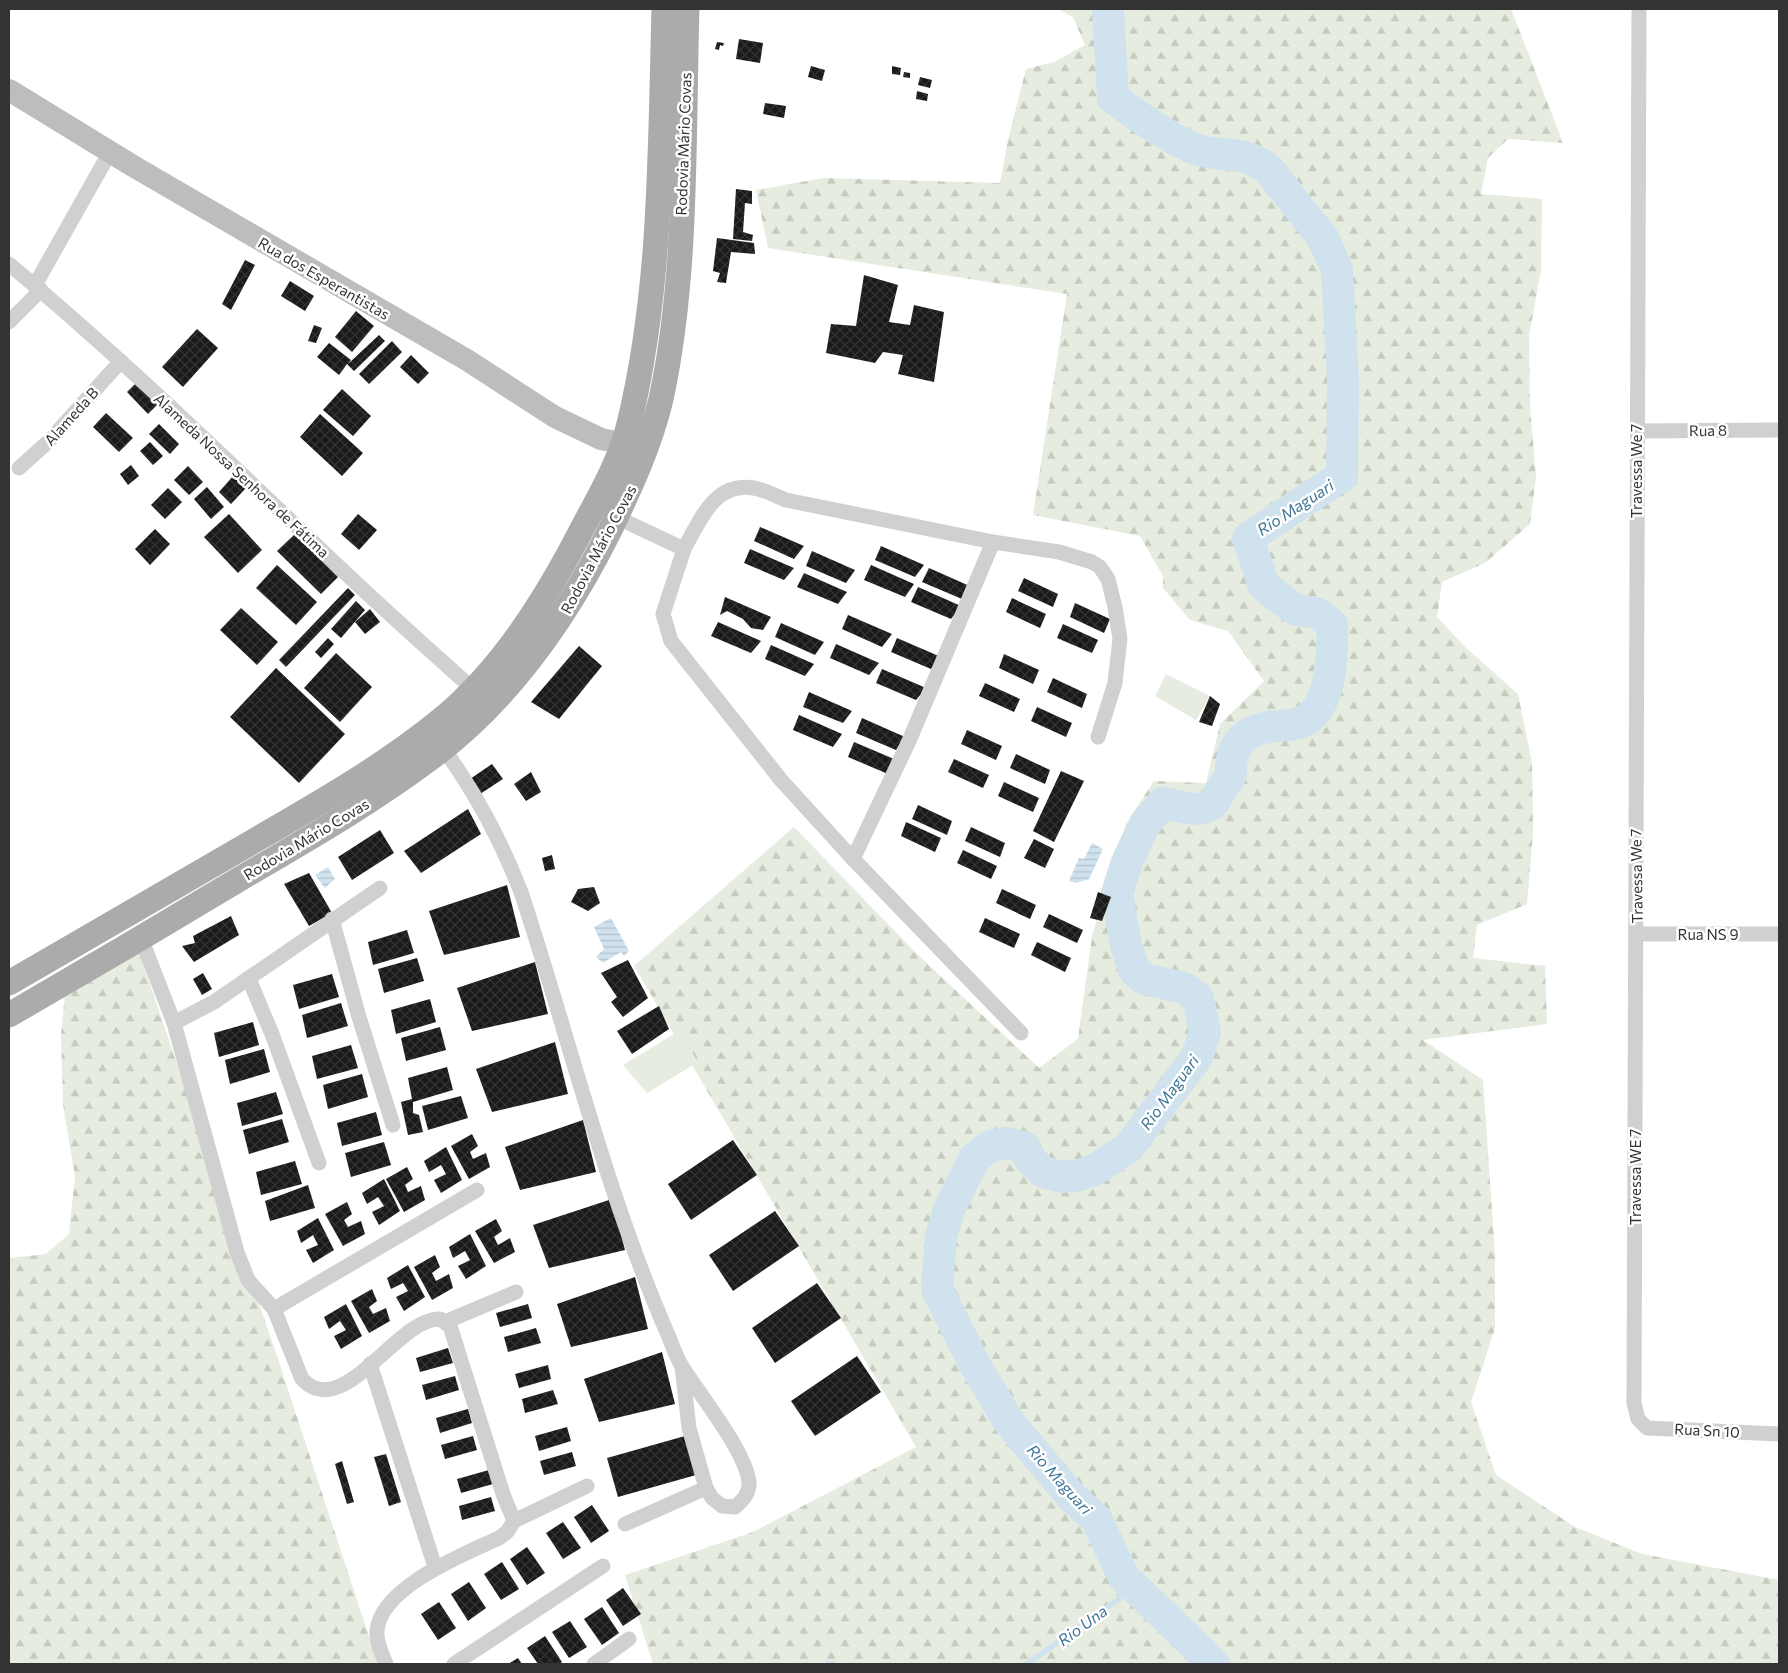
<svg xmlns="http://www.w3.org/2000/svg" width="1788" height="1673" font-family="Commissioner,sans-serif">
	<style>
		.forest { fill: url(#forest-firs) }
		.garden { fill: #e6ecdf }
		.water { fill: url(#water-rules) }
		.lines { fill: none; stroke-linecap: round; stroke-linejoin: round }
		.stream { stroke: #cfe2ee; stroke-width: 5.5 }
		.river { stroke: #cfe2ee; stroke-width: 32 }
		.building { fill: url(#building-cross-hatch) }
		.street { stroke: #d0d0d0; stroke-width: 15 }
		.secondary { stroke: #bdbdbd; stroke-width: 22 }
		.primary { stroke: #ababab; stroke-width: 25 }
		.labels { text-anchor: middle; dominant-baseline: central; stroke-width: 5; stroke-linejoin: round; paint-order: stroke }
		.street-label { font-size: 15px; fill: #333; stroke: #fff }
		.water-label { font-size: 16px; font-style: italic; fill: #3f7597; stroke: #fff }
	</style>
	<defs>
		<pattern id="forest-firs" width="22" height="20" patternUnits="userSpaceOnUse" patternTransform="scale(1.25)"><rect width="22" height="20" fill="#e6ecdf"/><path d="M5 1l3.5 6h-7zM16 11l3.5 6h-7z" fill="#c6cbc0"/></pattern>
		<pattern id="water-rules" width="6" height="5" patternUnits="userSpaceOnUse" patternTransform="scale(1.25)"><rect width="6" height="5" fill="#cfe2ee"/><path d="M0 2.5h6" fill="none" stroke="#b2c2cd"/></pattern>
		<pattern id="building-cross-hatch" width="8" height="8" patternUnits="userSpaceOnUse" patternTransform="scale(1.25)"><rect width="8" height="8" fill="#1a1a1a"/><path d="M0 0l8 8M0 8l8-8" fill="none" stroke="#333"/></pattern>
	</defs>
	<rect width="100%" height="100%" fill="#fff"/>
	<!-- forest -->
	<g class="forest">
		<polygon points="1058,9 1511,9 1563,143 1508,139 1488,158 1481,194 1542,199 1541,270 1529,336 1530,407 1536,477 1530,524 1485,563 1442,582 1437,617 1465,647 1518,694 1532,763 1533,832 1527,904 1477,925 1473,958 1545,966 1547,1024 1423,1040 1483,1080 1495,1254 1495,1328 1471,1402 1496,1475 1575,1527 1642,1554 1779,1580 1779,1664 653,1664 625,1575 753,1532 916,1447 634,966 794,827 916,953 1039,1068 1078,1039 1092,936 1126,824 1154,781 1206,783 1220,724 1264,681 1228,631 1190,620 1163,588 1163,576 1140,536 1033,515 1067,294 768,248 756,190 823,178 1000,183 1008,140 1026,69 1054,62 1085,45 1073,17"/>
		<polygon points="139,952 278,1359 378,1664 9,1664 9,1258 46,1254 69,1234 75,1176 63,1105 61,1034 65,993"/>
	</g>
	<!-- garden -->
	<g class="garden">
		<polygon points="1166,674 1210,696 1196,720 1155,696"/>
		<polygon points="679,1031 698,1062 647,1093 623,1065"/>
	</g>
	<!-- water -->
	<g class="water">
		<polygon points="1092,843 1103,849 1089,879 1076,883 1069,881 1079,858 1084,859"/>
		<polygon points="328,867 335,879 325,888 315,875"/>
		<polygon points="611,918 629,951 624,956 621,952 603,963 596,957 604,949 594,927"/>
	</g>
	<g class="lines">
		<!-- stream -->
		<g class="stream">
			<polyline points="828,1664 833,1664"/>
			<polyline points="1027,1664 1119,1599 1124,1577"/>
		</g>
		<!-- river -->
		<path class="river" d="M1108,9L1113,98C1137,115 1170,140 1198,150C1225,158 1242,149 1268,169L1323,238L1337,270L1343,380L1342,476L1248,538L1264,586L1296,610L1317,613L1332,625C1333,654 1332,719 1294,724C1277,727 1258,725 1243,738C1233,747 1231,759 1231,772C1230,780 1226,783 1222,788C1219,792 1217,798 1214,802C1202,815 1178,806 1163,803L1145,824L1127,862L1117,893L1126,945L1134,970L1144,979L1184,988L1198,998L1205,1032L1197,1057L1129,1147L1096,1169L1080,1175L1062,1177L1043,1172L1029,1158L1024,1147L1006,1143L990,1146L974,1159L949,1209L941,1236L937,1289L975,1365L1009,1422L1071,1496L1096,1519L1124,1577L1214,1664"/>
	</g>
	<!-- building -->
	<g class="building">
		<polygon points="739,39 763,43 760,63 736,59"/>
		<polygon points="717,42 724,43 723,46 720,45 719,50 715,49"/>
		<polygon points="811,66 825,70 822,81 808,77"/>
		<polygon points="892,66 901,68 900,75 892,74"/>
		<polygon points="904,72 910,73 910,78 903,77"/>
		<polygon points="920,77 932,80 930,88 918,85"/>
		<polygon points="917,91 928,94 927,101 916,99"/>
		<polygon points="765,103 786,106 784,118 763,114"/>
		<polygon points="736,189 752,191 752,204 745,203 743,232 753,235 752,241 733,239"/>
		<polygon points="717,238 754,243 755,254 731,252 726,283 717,282 720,273 713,271"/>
		<polygon points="245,260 255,265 231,310 222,304"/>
		<polygon points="864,275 898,285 889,322 910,325 914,305 944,312 934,382 898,374 903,355 883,352 875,363 826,353 831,324 856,326"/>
		<polygon points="290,281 314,296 305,311 281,296"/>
		<polygon points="356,311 374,326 352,352 335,337"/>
		<polygon points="314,325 322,328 316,343 308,341"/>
		<polygon points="197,329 218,348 183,387 162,367"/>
		<polygon points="379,335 385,341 354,371 347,364 339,375 317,357 329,343 351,360 348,364"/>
		<polygon points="392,341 402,352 369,384 359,374"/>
		<polygon points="411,355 429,373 418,384 400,367"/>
		<polygon points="139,380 160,402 148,414 127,392"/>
		<polygon points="342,389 371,416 353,436 323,410"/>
		<polygon points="106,413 133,438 119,452 93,427"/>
		<polygon points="320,414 363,453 342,476 300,437"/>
		<polygon points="159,424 179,444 170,454 149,434"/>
		<polygon points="150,442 163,456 153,465 140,451"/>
		<polygon points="131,465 139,476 128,485 120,474"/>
		<polygon points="188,466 203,482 189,495 174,480"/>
		<polygon points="233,476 246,488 231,504 219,492"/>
		<polygon points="207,487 224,507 211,519 194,499"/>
		<polygon points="168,488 182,502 165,519 151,505"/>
		<polygon points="229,514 262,550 238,573 204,537"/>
		<polygon points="358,514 377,530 359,550 341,534"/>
		<polygon points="760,527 804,546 794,559 754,541"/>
		<polygon points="155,529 170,544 150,565 135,549"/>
		<polygon points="295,534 338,577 321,594 277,551"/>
		<polygon points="881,546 924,565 915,577 875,560"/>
		<polygon points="750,549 794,568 784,580 744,563"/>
		<polygon points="812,551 855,570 846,583 806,566"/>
		<polygon points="277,565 317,602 296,625 256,588"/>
		<polygon points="871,565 914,584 905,597 864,580"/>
		<polygon points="929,568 972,587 962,599 922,582"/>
		<polygon points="804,573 847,592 838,604 797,587"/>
		<polygon points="1024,578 1058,594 1053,607 1018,591"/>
		<polygon points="918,587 961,606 951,619 911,602"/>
		<polygon points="348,588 355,595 286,667 279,660"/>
		<polygon points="725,597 771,617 763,630 751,628 743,619 727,611 720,615"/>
		<polygon points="1012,598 1046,614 1040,628 1006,612"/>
		<polygon points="356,601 365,610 341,638 331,629"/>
		<polygon points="1075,603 1110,619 1104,633 1070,617"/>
		<polygon points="241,608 278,642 257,665 220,630"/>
		<polygon points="370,609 380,622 365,634 355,622"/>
		<polygon points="848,615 892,634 882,647 842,629"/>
		<polygon points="718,622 761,641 751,653 711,636"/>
		<polygon points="781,623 824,642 815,655 775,637"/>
		<polygon points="1063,624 1098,640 1092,653 1057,638"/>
		<polygon points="328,638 334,644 321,658 315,652"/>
		<polygon points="897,638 941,657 931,669 891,652"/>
		<polygon points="836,644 879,663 869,675 830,658"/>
		<polygon points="771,645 814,664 805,676 765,659"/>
		<polygon points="579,646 602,666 559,719 531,702"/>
		<polygon points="336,653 372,687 340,722 304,688"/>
		<polygon points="1004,654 1039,670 1033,684 999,668"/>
		<polygon points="276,668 345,734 299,783 230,717"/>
		<polygon points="882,669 926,688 916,700 876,683"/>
		<polygon points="1053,678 1087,694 1082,708 1047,692"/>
		<polygon points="985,683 1020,699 1014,712 979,696"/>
		<polygon points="809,692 852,711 843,723 803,707"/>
		<polygon points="1210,696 1220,704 1212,726 1199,722"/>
		<polygon points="1037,707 1072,723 1066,737 1031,721"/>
		<polygon points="799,715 842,734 833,747 793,730"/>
		<polygon points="862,718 905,737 896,750 856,733"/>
		<polygon points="967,730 1002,746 996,760 961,744"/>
		<polygon points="854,742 894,759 888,774 848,757"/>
		<polygon points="1016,754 1050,770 1045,784 1010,768"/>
		<polygon points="954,759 989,775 983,788 948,772"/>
		<polygon points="492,764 503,779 480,794 470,779"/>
		<polygon points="1061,771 1084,781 1054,842 1033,831"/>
		<polygon points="531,772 541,792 526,801 514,784"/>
		<polygon points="1004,782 1039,798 1033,812 998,796"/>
		<polygon points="918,805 952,821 947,835 912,819"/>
		<polygon points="468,809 481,834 421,873 404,851"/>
		<polygon points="906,822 941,838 935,852 901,836"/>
		<polygon points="971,827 1005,843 1000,857 965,841"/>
		<polygon points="380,830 394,853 352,880 338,857"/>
		<polygon points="1034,839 1054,849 1045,868 1024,858"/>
		<polygon points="963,850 997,866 991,879 957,863"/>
		<polygon points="552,855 555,869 545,871 542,858"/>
		<polygon points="309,873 332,913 309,926 284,884"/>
		<polygon points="507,885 520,937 444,955 429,911"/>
		<polygon points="594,887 600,903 588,911 571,902 578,889"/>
		<polygon points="1002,889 1036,905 1030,919 996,903"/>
		<polygon points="1098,892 1111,897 1102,921 1090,918"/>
		<polygon points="1049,914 1083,930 1077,943 1043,927"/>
		<polygon points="231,916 239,935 194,962 182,946 195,943 193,936"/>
		<polygon points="985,918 1020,934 1014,948 979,932"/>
		<polygon points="407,930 414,953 373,965 368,942"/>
		<polygon points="1037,942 1071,958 1065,972 1031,955"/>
		<polygon points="417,958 424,981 384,993 378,969"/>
		<polygon points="628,960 648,998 623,1017 611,1002 617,997 601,973"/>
		<polygon points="535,962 548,1014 472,1031 457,988"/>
		<polygon points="203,973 212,989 202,995 193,979"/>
		<polygon points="332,974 339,997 299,1009 293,985"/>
		<polygon points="430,999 436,1022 396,1034 391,1010"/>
		<polygon points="341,1003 348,1026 307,1038 302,1015"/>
		<polygon points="659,1006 669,1029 632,1054 617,1031"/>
		<polygon points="253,1022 259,1045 219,1057 214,1033"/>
		<polygon points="440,1027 446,1050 406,1061 401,1038"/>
		<polygon points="555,1042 568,1094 492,1112 476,1069"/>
		<polygon points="351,1045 358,1068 317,1079 312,1056"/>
		<polygon points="264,1049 270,1072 230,1084 225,1060"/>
		<polygon points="447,1067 453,1090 413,1102 413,1113 419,1115 423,1132 408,1135 401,1102 412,1099 408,1078"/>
		<polygon points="362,1074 368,1097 328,1109 323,1085"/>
		<polygon points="276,1092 283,1114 242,1126 237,1103"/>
		<polygon points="461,1096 468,1118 428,1130 422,1106"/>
		<polygon points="376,1112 382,1135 342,1146 337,1123"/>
		<polygon points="282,1119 289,1142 249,1154 243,1130"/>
		<polygon points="583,1120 596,1172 520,1190 505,1147"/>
		<polygon points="472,1134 478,1146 470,1152 473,1159 486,1153 490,1167 469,1179 451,1146"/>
		<polygon points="733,1140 757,1175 691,1220 668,1184"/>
		<polygon points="384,1142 391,1165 351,1177 345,1153"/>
		<polygon points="446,1147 462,1180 441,1193 434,1180 446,1174 441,1165 429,1172 424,1161"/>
		<polygon points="295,1161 302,1184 261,1195 256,1172"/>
		<polygon points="407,1167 413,1179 405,1185 408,1192 421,1186 425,1200 404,1212 386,1179"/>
		<polygon points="384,1179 400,1211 379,1225 372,1212 384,1206 378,1197 367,1204 362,1193"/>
		<polygon points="308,1185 315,1208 270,1221 265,1201"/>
		<polygon points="612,1199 625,1250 549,1268 533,1225"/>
		<polygon points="347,1202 352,1214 344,1220 348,1227 361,1221 365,1234 343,1246 325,1214"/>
		<polygon points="775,1211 799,1246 733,1291 709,1255"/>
		<polygon points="318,1218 334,1250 313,1263 306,1250 318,1245 313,1235 301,1243 297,1231"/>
		<polygon points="496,1219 502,1231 494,1237 498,1245 510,1238 515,1252 494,1263 475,1231"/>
		<polygon points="470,1234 486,1266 466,1279 458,1266 470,1260 465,1251 453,1258 449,1247"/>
		<polygon points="435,1255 440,1267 432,1273 436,1281 449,1274 453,1288 432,1300 414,1267"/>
		<polygon points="408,1265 425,1297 404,1311 396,1297 408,1291 403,1283 391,1289 387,1278"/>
		<polygon points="635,1277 648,1329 571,1347 557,1304"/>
		<polygon points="817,1283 841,1318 775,1363 752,1328"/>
		<polygon points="372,1289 377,1301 369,1307 373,1314 386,1308 390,1321 369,1333 351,1301"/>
		<polygon points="346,1304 362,1336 341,1349 334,1336 346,1330 340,1321 329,1329 324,1317"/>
		<polygon points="528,1304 532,1318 500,1327 496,1313"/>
		<polygon points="536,1328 541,1343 508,1352 504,1337"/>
		<polygon points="448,1348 453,1363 420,1372 416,1358"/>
		<polygon points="662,1352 675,1404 599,1422 584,1379"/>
		<polygon points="857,1356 881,1392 815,1436 791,1401"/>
		<polygon points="548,1365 551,1379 519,1388 515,1374"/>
		<polygon points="455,1376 459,1390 426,1400 422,1385"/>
		<polygon points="553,1390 558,1404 525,1413 522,1399"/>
		<polygon points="468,1409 472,1423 440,1433 436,1418"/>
		<polygon points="567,1427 571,1441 539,1451 535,1436"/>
		<polygon points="473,1436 477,1450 445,1459 441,1445"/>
		<polygon points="685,1436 696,1475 618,1497 607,1458"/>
		<polygon points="572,1452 576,1466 544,1475 540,1461"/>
		<polygon points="386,1454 401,1502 389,1506 374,1457"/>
		<polygon points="342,1461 354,1502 347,1504 335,1464"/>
		<polygon points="489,1470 493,1484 461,1493 457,1479"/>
		<polygon points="491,1497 495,1511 462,1520 459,1506"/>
		<polygon points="592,1505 609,1531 591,1543 574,1517"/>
		<polygon points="563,1522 581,1548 563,1559 546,1533"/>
		<polygon points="527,1547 545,1573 527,1585 510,1559"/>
		<polygon points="502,1562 519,1589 501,1600 484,1574"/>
		<polygon points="469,1582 486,1608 468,1621 451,1594"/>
		<polygon points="623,1588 641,1614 623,1626 606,1600"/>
		<polygon points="439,1602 456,1628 438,1640 421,1614"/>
		<polygon points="602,1607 619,1633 602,1645 584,1619"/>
		<polygon points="570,1621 587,1647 569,1658 552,1632"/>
		<polygon points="545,1636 562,1662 559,1664 538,1664 527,1648"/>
		<polygon points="518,1658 522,1664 508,1664"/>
	</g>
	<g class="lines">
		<!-- street -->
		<g class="street">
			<polyline points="1639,9 1634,1403 1638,1419 1647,1428 1779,1434"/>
			<path d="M9,264C123,359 229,462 337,565C381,607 427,648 473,689"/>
			<polyline points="35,285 110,152"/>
			<polyline points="9,322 41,290"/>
			<polyline points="1637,431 1779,430"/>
			<polyline points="19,468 49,441 121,361"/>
			<path d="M616,517L684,549C700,521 714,481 754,488C765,490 776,496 786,500L993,542L1059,552L1092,562L1100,567L1108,579L1115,607L1120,639L1115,683L1098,737"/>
			<polyline points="684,549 663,614 671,641 781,780 853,859 1021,1033"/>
			<path d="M443,748C477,795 500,839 521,892C570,1040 606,1194 669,1337C673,1347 677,1359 683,1368C700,1395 746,1452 749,1482C750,1493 743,1500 735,1507L722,1506L712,1498L706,1488L689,1428L682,1366"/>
			<polyline points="853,859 909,741 993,542"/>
			<polyline points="332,919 359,1017 393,1125"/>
			<polyline points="1637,934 1779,934"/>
			<polyline points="141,938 174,1023 237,1252 248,1280 274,1309"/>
			<polyline points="249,979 272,1034 319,1163"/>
			<polyline points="174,1023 214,1002 380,888"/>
			<polyline points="445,1322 516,1292"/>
			<polyline points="370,1364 435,1567"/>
			<polyline points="514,1521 587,1486"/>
			<polyline points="625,1524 706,1488"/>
			<path d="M386,1664C382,1654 376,1642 377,1631C380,1587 465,1554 499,1538L507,1532L514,1521L503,1494L450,1326L440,1319C398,1317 343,1423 302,1379L274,1309L477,1190"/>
			<polyline points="454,1664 603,1566"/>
			<polyline points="594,1664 629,1639"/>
		</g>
		<!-- secondary -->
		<polyline class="secondary" points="9,90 133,166 467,360 555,417 601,439 641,447"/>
		<!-- primary -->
		<g class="primary">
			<path d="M9,983C92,935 175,887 259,838C321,802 386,765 442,719C502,669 546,599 582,529C600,495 620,461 629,424C662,288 660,148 664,9"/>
			<path d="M9,1015C87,970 165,924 243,877C306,840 369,804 428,760C509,701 567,617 611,528C631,486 650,445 661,399C688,275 683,136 687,9"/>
		</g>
	</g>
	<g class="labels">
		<!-- street labels -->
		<g class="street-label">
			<text transform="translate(683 144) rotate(-88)">Rodovia Mário Covas</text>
			<text transform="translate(324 278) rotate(30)">Rua dos Esperantistas</text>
			<text transform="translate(71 416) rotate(-48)">Alameda B</text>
			<text transform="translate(1708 430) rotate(-1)">Rua 8</text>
			<text transform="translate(1636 471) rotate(-90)">Travessa We 7</text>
			<text transform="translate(242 475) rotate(43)">Alameda Nossa Senhora de Fátima</text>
			<text transform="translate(598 549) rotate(-62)">Rodovia Mário Covas</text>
			<text transform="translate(306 839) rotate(-31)">Rodovia Mário Covas</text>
			<text transform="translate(1636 876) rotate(-91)">Travessa We 7</text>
			<text x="1708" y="934">Rua NS 9</text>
			<text transform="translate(1635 1177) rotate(-90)">Travessa WE 7</text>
			<text transform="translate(1707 1430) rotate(3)">Rua Sn 10</text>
		</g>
		<!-- water labels -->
		<g class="water-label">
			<text transform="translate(1295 507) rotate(-33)">Rio Maguari</text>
			<text transform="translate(1169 1092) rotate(-54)">Rio Maguari</text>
			<text transform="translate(1060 1479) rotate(48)">Rio Maguari</text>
			<text transform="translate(1082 1625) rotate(-36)">Rio Una</text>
		</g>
	</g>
	<!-- border -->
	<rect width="1788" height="1673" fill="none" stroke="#333333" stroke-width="20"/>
</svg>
